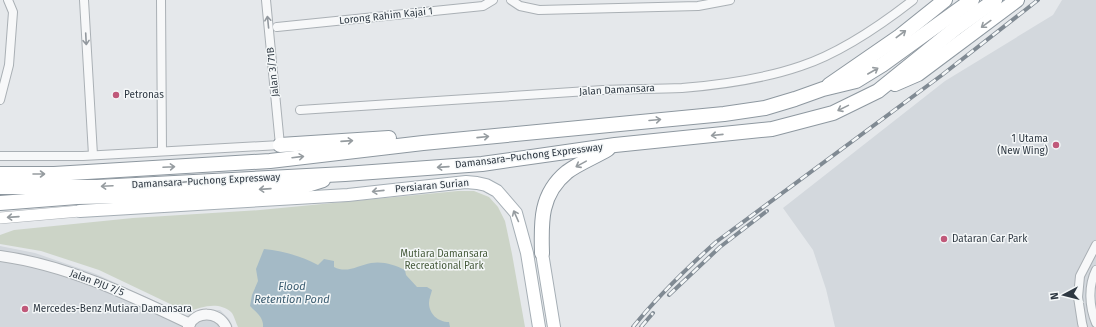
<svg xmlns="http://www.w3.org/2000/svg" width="1096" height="327" font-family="'Fira Sans',sans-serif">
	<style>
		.built { fill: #d3d8dd }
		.green { fill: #ccd4c7 }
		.water { fill: #a4bac6 }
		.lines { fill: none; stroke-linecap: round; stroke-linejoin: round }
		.minor-casing { stroke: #aab0b5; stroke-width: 10 }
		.tertiary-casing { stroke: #aab0b5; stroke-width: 12 }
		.secondary-casing { stroke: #aab0b5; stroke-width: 12 }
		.primary-casing { stroke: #a5aeb5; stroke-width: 14 }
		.motorway-casing { stroke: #8e98a0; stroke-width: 16 }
		.minor { stroke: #f7f8f9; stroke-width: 8 }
		.tertiary { stroke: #f7f8f9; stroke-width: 10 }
		.secondary { stroke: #fff; stroke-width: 11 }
		.primary { stroke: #fff; stroke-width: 12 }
		.motorway { stroke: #fff; stroke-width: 14 }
		.rail-casing { stroke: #808a93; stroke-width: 4 }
		.rail { stroke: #f4f7f8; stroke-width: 2.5; stroke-dasharray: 8; stroke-linecap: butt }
		.oneway { stroke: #92989e }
		.oneway2 { stroke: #969ca0 }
		.poi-dot { fill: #c0597a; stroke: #f4f7f8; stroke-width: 1.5 }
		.labels { text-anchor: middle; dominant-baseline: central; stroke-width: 3; stroke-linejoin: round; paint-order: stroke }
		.street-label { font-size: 10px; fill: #2e3842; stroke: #f4f7f8 }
		.poi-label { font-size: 10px; fill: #2e3842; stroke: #f4f7f8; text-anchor: start }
		.park-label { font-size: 10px; fill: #485c3d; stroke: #f4f7f8 }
		.water-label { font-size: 11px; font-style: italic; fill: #3c5d71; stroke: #f4f7f8 }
	</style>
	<rect width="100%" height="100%" fill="#e5e8eb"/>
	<!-- built -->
	<g class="built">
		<polygon points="1062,0 1096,0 1096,327 835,327 826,289 813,250 783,208 945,81 1053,15"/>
		<polygon points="0,246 35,253 96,274 186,315 208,310 220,310 229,319 233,327 0,327"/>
	</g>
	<!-- green -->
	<path class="green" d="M458,191H474L489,197L498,207L505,221L512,254L525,327H238C236,323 234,315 231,312C218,301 202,307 187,312L99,270L41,251L0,244V235L14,230L133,218L260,210Z"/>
	<!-- water -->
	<path class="water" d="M264,249C282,251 302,256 318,265L324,259L334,261V267C347,274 359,265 371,263C383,261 395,265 405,270L406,275L417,287H427L432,290C431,294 429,299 429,303C429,314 438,322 449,322L450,327H263C264,318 256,312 250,306L252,295L258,281L256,269Z"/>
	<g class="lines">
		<!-- minor casing -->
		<g class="minor-casing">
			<g id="minor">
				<polyline points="84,0 93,155"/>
				<polyline points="161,0 162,151"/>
				<polyline points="511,0 520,6 539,10 698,6 730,0"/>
				<polyline points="277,27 483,6 493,0"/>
				<polyline points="0,100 9,65 13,12 8,0"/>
				<path d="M300,110C401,103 502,97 603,90C629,89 656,89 682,88C719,85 766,78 801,66C840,53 881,25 913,0"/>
				<polyline points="0,156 83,156 280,145 266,0"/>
				<path d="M1096,270C1088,286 1089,306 1096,323"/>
				<polyline points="1083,327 1082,323 1078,297 1080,276 1096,245"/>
			</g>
		</g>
		<!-- tertiary casing -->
		<g class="tertiary-casing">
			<g id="tertiary">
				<path d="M0,256C67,265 129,295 190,324"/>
				<path d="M188,327C196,310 218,311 226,327"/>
			</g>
		</g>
		<!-- secondary casing -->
		<g class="secondary-casing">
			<polyline id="secondary" points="0,218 80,211"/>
		</g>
		<!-- primary casing -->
		<g class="primary-casing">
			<g id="primary">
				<polyline points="80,211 348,195 466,182 477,183 486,185 497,191 516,213 527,253 539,327"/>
				<polyline points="542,253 554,327"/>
			</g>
		</g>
		<!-- motorway casing -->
		<g class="motorway-casing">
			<g id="motorway">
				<polyline points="895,84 918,74 1017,0"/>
				<polyline points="829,85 900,36 945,0"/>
				<polyline points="280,145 389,138"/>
				<polyline points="0,174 54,174 270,161 423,143 724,114 765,108 795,99 823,89 856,81 882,65 972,0"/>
				<polyline points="0,187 97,187 345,174 482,164 615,145 772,129 833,113 878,91 956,28 995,0"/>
				<polyline points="0,203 77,197 173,195 229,192 304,186 323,180"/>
				<path d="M542,253C541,222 540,194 567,172C579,163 595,157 608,149"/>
			</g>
		</g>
		<!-- minor -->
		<use href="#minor" class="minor"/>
		<!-- tertiary -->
		<use href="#tertiary" class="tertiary"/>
		<!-- secondary -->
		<use href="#secondary" class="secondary"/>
		<!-- primary -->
		<use href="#primary" class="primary"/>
		<!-- motorway -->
		<use href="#motorway" class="motorway"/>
		<!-- rail casing -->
		<g class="rail-casing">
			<g id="rail">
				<polyline points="669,295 720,247 767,211"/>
				<path d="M633,327C658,296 687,268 716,242L942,75L1038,0"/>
				<polyline points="641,327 653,313"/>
			</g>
		</g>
		<!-- rail -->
		<use href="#rail" class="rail"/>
	</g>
	<!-- one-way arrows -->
	<defs><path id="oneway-shaft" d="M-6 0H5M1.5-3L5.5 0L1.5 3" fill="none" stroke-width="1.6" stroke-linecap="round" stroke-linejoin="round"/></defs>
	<g class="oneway">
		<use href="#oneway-shaft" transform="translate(268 22) rotate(-96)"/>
		<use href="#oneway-shaft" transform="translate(86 39) rotate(87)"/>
	</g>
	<g class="oneway2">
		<use href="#oneway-shaft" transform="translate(986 24) rotate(144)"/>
		<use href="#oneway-shaft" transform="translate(901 34) rotate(-37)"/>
		<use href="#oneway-shaft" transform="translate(873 71) rotate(-30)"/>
		<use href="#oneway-shaft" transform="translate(843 108) rotate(154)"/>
		<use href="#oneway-shaft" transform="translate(655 120) rotate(-5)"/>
		<use href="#oneway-shaft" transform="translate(717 135) rotate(174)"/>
		<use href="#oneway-shaft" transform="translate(483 137) rotate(-6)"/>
		<use href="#oneway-shaft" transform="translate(347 141) rotate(-4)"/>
		<use href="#oneway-shaft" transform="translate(298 157) rotate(-7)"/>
		<use href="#oneway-shaft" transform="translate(581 164) rotate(151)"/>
		<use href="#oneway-shaft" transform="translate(169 167) rotate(-3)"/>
		<use href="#oneway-shaft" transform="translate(443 167) rotate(176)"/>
		<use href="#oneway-shaft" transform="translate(39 174)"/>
		<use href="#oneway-shaft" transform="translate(107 186) rotate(177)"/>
		<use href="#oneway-shaft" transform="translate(265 189) rotate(176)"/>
		<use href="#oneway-shaft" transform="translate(378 191) rotate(174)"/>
		<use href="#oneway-shaft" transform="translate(516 216) rotate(-114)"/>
		<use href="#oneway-shaft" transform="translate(13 217) rotate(176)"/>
	</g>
	<!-- markers -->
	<g class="poi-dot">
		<circle cx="116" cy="95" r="4"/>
		<circle cx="1056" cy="145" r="4"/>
		<circle cx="944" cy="239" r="4"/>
		<circle cx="25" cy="309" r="4"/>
	</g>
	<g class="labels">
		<!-- street labels -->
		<g class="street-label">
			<text transform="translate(386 16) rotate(-6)">Lorong Rahim Kajai 1</text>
			<text transform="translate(273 72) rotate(-96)">Jalan 3/71B</text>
			<text transform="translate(617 90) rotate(-3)">Jalan Damansara</text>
			<text transform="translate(529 156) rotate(-7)">Damansara–Puchong Expressway</text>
			<text transform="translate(206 181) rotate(-3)">Damansara–Puchong Expressway</text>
			<text transform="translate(432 186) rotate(-5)">Persiaran Surian</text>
			<text transform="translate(97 283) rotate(21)">Jalan PJU 7/5</text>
		</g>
		<!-- poi labels -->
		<g class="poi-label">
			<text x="124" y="95">Petronas</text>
			<text x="1048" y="139" text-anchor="end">1 Utama<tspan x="1048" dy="12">(New Wing)</tspan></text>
			<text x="952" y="239">Dataran Car Park</text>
			<text x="33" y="309">Mercedes-Benz Mutiara Damansara</text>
		</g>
		<!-- park labels -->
		<g class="park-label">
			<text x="444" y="254">Mutiara Damansara<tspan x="444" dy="12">Recreational Park</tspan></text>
		</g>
		<!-- water labels -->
		<g class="water-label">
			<text x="292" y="286">Flood<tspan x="292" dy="13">Retention Pond</tspan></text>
		</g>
	</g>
	<!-- north arrow -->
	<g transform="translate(1064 295) rotate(263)" stroke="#f4f7f8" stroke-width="3" paint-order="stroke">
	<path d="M0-3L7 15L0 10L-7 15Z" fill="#2e3842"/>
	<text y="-6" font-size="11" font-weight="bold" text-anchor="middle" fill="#2e3842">N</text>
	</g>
</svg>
